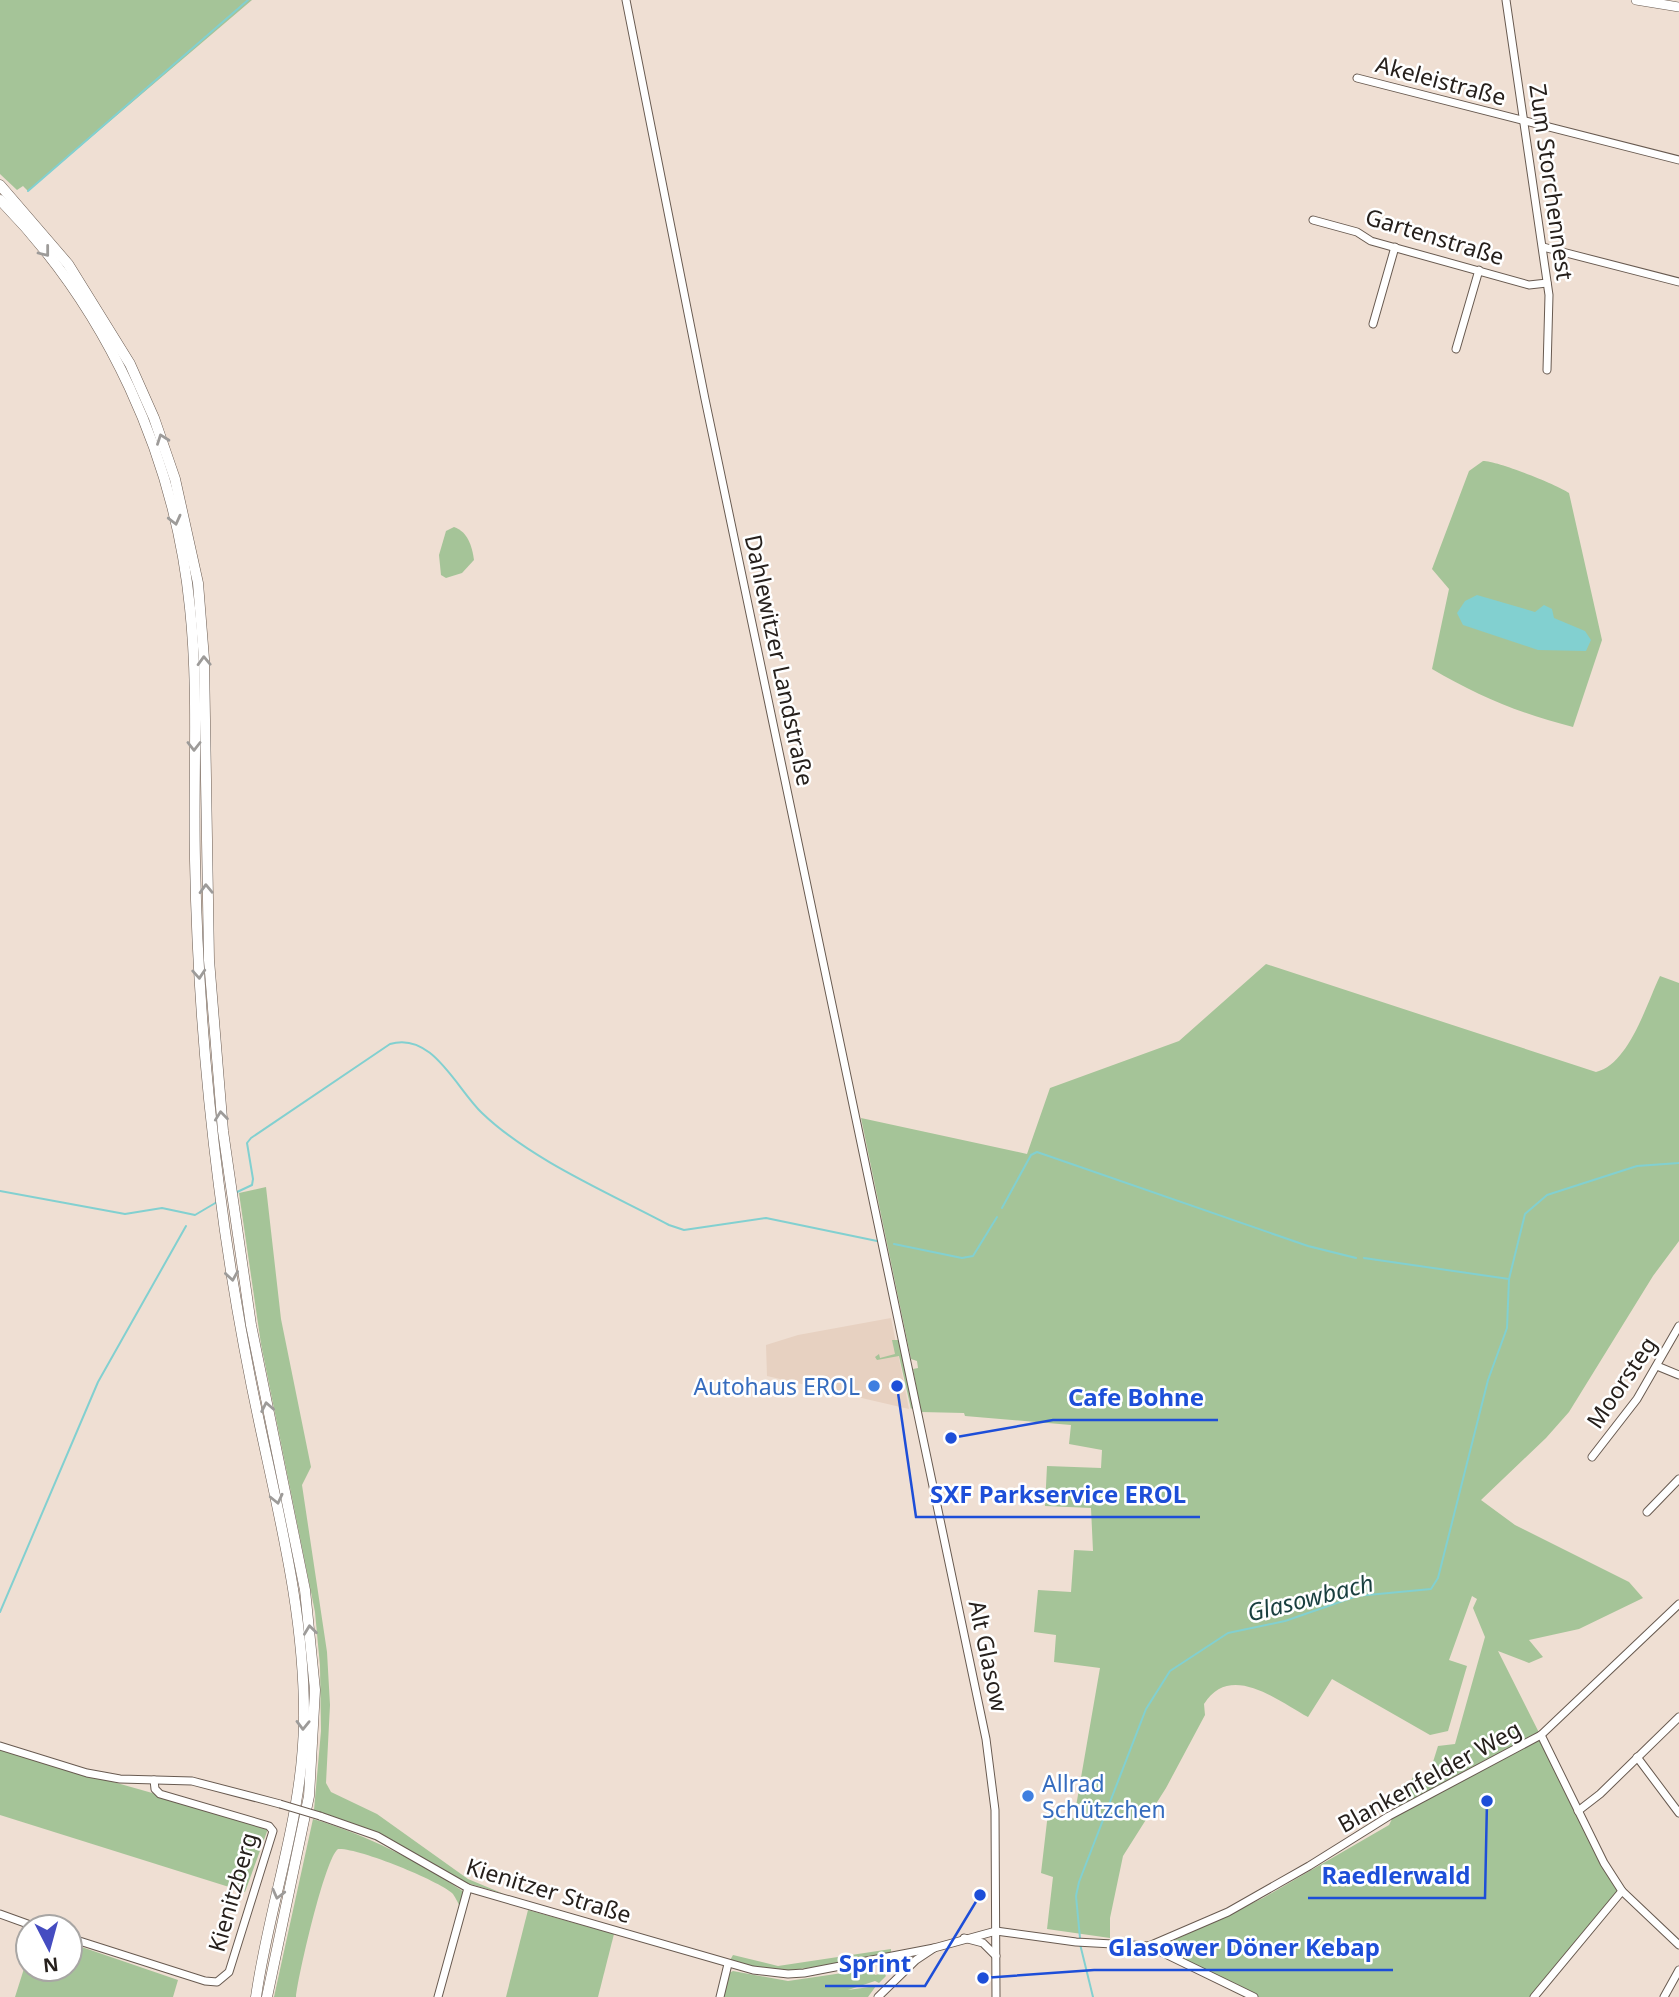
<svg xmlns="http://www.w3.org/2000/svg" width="1679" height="1997" font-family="'Noto Sans',sans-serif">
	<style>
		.built { fill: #e7d1c1 }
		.green { fill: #a5c498 }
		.water { fill: #82d0d0 }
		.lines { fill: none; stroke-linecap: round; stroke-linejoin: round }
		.stream { stroke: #82d0d0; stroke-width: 2 }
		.minor-casing { stroke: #685a50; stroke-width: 9 }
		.major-casing { stroke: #685a50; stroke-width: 10 }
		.highway-casing { stroke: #685a50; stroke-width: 11 }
		.minor { stroke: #fff; stroke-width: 7 }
		.major { stroke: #fff; stroke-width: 9 }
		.highway { stroke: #fff; stroke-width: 10 }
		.minor-bridge-casing { stroke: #685a50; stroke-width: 9; stroke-linecap: butt }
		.minor-bridge { stroke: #fff; stroke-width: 7 }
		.oneway { stroke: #9d9b99 }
		.shop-dot { fill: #3f7fe0; stroke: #fff; stroke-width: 2.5 }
		.labels { text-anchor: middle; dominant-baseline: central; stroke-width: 5; stroke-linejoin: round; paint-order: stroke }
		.street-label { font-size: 23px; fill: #26201c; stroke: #fff }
		.shop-label { font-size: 23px; fill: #366cbe; stroke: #fff; text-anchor: end }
		.water-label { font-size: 24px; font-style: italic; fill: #193f3f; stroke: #fff }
		.leader { fill: none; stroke: #1d4ed8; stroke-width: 2.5 }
		.callout-dot { fill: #1d4ed8; stroke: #fff; stroke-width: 2.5 }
		.callout-label { font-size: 24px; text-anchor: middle; font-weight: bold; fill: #1d4ed8; stroke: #fff; stroke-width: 5; stroke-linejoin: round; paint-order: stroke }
	</style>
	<rect width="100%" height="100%" fill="#efdfd3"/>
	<!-- built -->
	<polygon class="built" points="891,1318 909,1409 767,1376 766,1345 798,1335"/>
	<!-- green -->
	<g class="green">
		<polygon points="0,0 252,0 28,191 23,186 17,190 0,174"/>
		<path d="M1483,461C1498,461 1558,485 1569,493L1602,640L1573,727C1521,714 1478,696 1432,669L1449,589L1432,569L1469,471Z"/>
		<path d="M454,527C468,532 472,546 474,560L462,573L446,578L441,575L439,555L446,531Z"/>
		<path d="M1266,964L1596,1072C1629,1064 1646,1005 1660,976L1679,983V1241L1653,1276L1569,1412L1546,1438L1481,1500L1515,1525L1629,1582L1643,1598L1579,1629L1529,1640L1543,1657L1529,1663L1498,1651L1619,1892L1531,1997H1258L1171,1954L1166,1948L1168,1943L1263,1898L1389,1825L1413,1777L1428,1778L1438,1746L1455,1744L1485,1637L1473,1608L1477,1599L1472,1596L1449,1660L1467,1666L1448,1731L1430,1735L1332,1679L1308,1717C1277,1700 1230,1662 1204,1704L1205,1715L1166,1788L1123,1856L1110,1918V1938L1047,1929L1053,1877L1041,1873L1048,1813L1074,1818L1100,1668L1054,1662L1056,1635L1034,1632L1038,1590L1071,1592L1074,1550L1093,1551L1091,1508L1045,1506L1047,1466L1101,1468L1102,1450L1069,1444L1071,1425L965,1416L964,1413L921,1412L913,1369L918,1368L917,1361L911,1359L861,1118L1027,1154L1050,1088L1179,1041Z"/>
		<polygon points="266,1187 281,1319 311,1467 302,1485 327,1652 330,1705 326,1783 331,1792 377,1814 468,1879 504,1894 464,1882 380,1833 314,1810 321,1731 320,1666 315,1612 261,1344 239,1193"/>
		<polygon points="892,1340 900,1340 914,1406 911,1409 899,1356 877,1360 875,1357 879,1354 880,1358 895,1354"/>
		<polygon points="0,1750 269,1826 245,1892 0,1815"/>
		<path d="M313,1819C367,1835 418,1861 464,1892L460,1907C458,1903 455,1896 452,1893C438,1880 356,1847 338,1849C325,1858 298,1976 296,1997H274Z"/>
		<polygon points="528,1910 614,1934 598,1997 506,1997"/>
		<polygon points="70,1943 178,1980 173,1997 15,1997 28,1956 28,1969 70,1969"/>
		<polygon points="891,1949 891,1956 779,1972 729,1962 733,1955 778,1966"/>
		<polygon points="870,1969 875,1975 884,1973 886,1976 879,1983 875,1981 848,1990 876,1986 868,1997 721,1997 727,1974 733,1971 788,1981"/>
	</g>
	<!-- water -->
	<polygon class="water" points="1477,595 1535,612 1544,605 1552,609 1554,618 1585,631 1591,640 1586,651 1538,650 1463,625 1457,613 1465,601"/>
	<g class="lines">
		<!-- stream -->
		<g class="stream">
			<polyline points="28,191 248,0"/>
			<polyline points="0,1191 125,1214 162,1208 195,1215 217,1202"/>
			<path d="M235,1193L252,1185L253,1179L247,1143L251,1138L390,1044C432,1031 456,1088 482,1113C531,1160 609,1193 669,1225L684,1230L766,1218L877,1241"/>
			<polyline points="1002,1208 1031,1155 1037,1152 1308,1246 1356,1258"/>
			<polyline points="894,1244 962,1258 973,1256 997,1217"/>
			<polyline points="1364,1258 1509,1279"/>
			<polyline points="0,1612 98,1382 186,1226"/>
			<polyline points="1080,1938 1076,1896 1079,1882 1146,1709 1170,1671 1228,1633 1285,1621 1357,1596 1431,1589 1438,1578 1488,1380 1507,1328 1509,1279 1525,1214 1547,1195 1637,1166 1679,1163"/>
			<polyline points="1080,1944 1093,1997"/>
		</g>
		<!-- minor casing -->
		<g class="minor-casing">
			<g id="minor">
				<polyline points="626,0 705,399 986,1739 995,1810 996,1997"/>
				<polyline points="1506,0 1549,295 1547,370"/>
				<polyline points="1357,78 1679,160"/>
				<polyline points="1313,220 1357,232 1371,241 1529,285 1547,283"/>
				<polyline points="1543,247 1679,282"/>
				<polyline points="1373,324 1395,247"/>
				<polyline points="1456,349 1479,270"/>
				<polyline points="1657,1366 1679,1375"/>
				<polyline points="1592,1457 1637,1399 1679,1326"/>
				<polyline points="1647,1512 1679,1479"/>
				<polyline points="1541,1735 1604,1863 1622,1891 1679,1945"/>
				<polyline points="0,1746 87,1773 120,1779 192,1781 280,1804"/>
				<polyline points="1637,1757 1679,1813"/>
				<polyline points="1578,1811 1600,1794 1679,1717"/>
				<polyline points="320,1816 377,1836 468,1888 753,1970 788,1974 804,1973 934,1948"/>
				<polyline points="0,1914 36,1927"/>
				<polyline points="70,1938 205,1981 217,1982 229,1972 273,1831 269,1826 160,1794 155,1789 154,1780"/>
				<polyline points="964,1938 983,1943 996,1956"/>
				<polyline points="1149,1946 1228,1912 1309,1866 1389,1816 1541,1735 1679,1604"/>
				<polyline points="438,1997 468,1888"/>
				<polyline points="720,1997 728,1964"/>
				<polyline points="878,1997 916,1960 934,1948 996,1931 1076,1942 1149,1946 1254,1997"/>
				<polyline points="1534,1997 1622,1891"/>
				<polyline points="1664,1997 1679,1970"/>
			</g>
		</g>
		<!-- major casing -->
		<g class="major-casing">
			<polyline id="major" points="1636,0 1679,7"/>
		</g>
		<!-- highway casing -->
		<g class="highway-casing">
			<g id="highway">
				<polyline points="0,185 68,264 130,364 154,418 175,479 198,583 204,659 209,960 223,1131 251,1325 305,1590 315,1690 309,1796 267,1997"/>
				<path d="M0,200C107,308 175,456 190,608C199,692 193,776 195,860C197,969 205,1078 219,1186C229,1267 243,1347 260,1426C281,1524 305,1620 304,1721C303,1816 269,1904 256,1997"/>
			</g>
		</g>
		<!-- minor -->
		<use href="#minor" class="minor"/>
		<!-- major -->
		<use href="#major" class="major"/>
		<!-- highway -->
		<use href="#highway" class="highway"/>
		<!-- minor-bridge casing -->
		<g class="minor-bridge-casing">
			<polyline id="minor-bridge" points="280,1804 320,1816"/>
		</g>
		<!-- minor-bridge -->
		<use href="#minor-bridge" class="minor-bridge"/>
	</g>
	<!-- one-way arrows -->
	<defs><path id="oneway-chevron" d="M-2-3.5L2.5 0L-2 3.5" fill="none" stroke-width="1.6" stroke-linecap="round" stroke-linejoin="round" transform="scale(1.75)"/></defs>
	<g class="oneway">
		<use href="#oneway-chevron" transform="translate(45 252) rotate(52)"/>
		<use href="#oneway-chevron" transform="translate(162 439) rotate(-110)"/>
		<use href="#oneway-chevron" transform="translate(175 520) rotate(76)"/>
		<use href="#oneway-chevron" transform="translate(204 661) rotate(-92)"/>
		<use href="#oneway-chevron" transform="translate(194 746) rotate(90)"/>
		<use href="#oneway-chevron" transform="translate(206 889) rotate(-92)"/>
		<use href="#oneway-chevron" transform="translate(199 974) rotate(86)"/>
		<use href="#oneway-chevron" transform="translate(221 1116) rotate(-96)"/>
		<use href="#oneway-chevron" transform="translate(232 1276) rotate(81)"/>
		<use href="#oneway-chevron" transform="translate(267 1407) rotate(-101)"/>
		<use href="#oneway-chevron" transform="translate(277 1499) rotate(77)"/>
		<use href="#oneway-chevron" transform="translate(310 1630) rotate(-97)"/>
		<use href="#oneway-chevron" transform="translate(303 1725) rotate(91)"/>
		<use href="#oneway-chevron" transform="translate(278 1894) rotate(104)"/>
	</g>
	<!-- markers -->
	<g class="shop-dot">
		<circle cx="874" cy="1386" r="7"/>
		<circle cx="1028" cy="1796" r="7"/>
	</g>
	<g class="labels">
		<!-- street labels -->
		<g class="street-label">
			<text transform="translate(1441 80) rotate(15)">Akeleistraße</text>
			<text transform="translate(1552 182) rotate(82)">Zum Storchennest</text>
			<text transform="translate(1435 236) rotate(17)">Gartenstraße</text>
			<text transform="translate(780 660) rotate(78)">Dahlewitzer Landstraße</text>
			<text transform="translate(1621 1382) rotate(-56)">Moorsteg</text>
			<text transform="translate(989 1656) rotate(78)">Alt Glasow</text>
			<text transform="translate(1429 1776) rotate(-29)">Blankenfelder Weg</text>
			<text transform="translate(549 1890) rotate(17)">Kienitzer Straße</text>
			<text transform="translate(232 1892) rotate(-74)">Kienitzberg</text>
		</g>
		<!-- shop labels -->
		<g class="shop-label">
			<text x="860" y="1386">Autohaus EROL</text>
			<text x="1042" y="1783" text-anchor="start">Allrad<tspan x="1042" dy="26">Schützchen</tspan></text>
		</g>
		<!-- water labels -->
		<g class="water-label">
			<text transform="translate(1310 1597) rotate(-14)">Glasowbach</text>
		</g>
	</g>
	<!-- callouts -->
	<path class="leader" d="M951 1438L1053 1420H1218M897 1386L916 1517H1200M1487 1801L1485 1898H1308M983 1978L1094 1970H1393M980 1895L925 1986H825"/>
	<g class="callout-dot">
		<circle cx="951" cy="1438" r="7"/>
		<circle cx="897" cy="1386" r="7"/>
		<circle cx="1487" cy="1801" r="7"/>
		<circle cx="983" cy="1978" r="7"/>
		<circle cx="980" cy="1895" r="7"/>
	</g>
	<g class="callout-label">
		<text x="1136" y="1406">Cafe Bohne</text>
		<text x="1058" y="1503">SXF Parkservice EROL</text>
		<text x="1396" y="1884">Raedlerwald</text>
		<text x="1244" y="1956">Glasower Döner Kebap</text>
		<text x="875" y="1972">Sprint</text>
	</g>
	<!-- north arrow -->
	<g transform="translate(49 1948) rotate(174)"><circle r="33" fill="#ffffff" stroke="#a8a6a4" stroke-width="2"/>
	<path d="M0-5L12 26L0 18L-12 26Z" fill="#454cc1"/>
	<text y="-10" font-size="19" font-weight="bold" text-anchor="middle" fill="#26201c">N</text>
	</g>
</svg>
